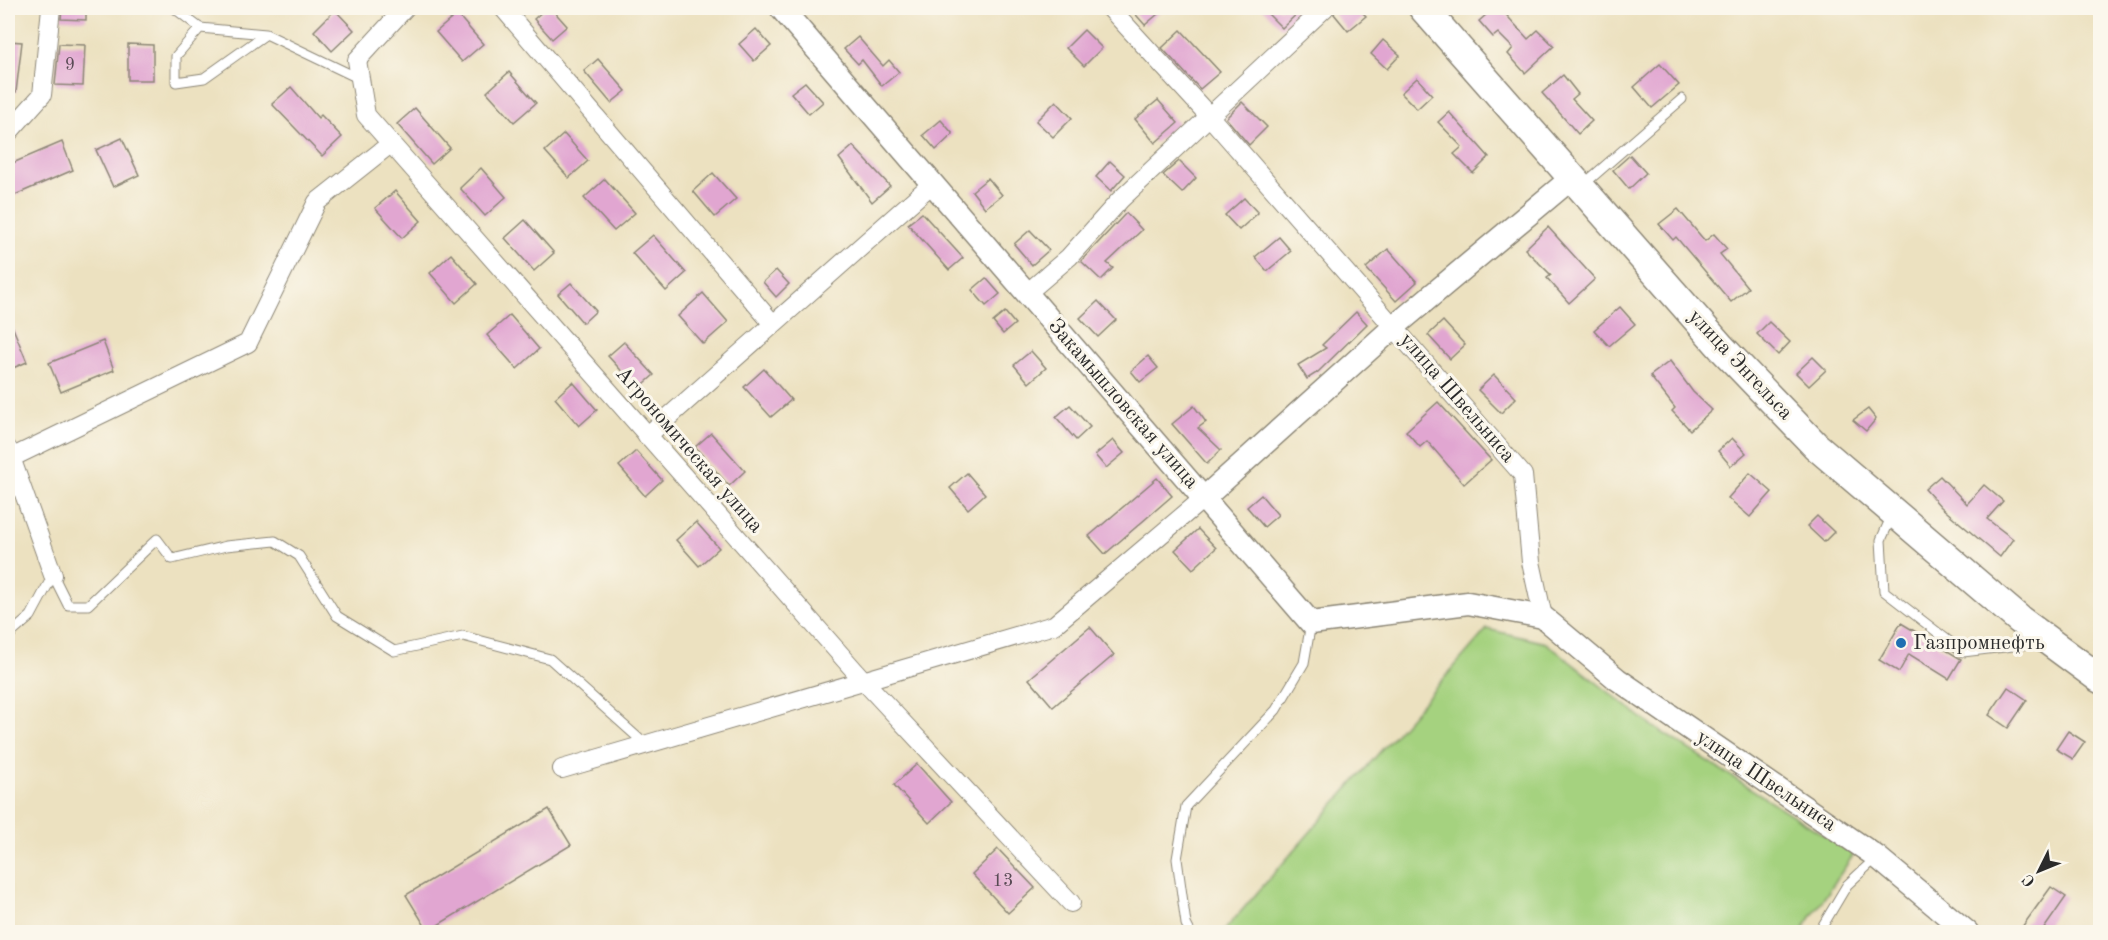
<svg xmlns="http://www.w3.org/2000/svg" width="2108" height="940" font-family="'Old Standard TT',serif">
	<style>
		.green { fill: #a5d27f; stroke: #687e55; stroke-width: 1.5 }
		.building { fill: #e1a6d1 }
		.lines { fill: none; stroke-linecap: round; stroke-linejoin: round }
		.service-casing { stroke: #8c8676; stroke-width: 11 }
		.minor-casing { stroke: #8c8676; stroke-width: 20 }
		.tertiary-casing { stroke: #8c8676; stroke-width: 25 }
		.primary-casing { stroke: #8c8676; stroke-width: 31 }
		.service { stroke: #fff; stroke-width: 9 }
		.minor { stroke: #fff; stroke-width: 18 }
		.tertiary { stroke: #fff; stroke-width: 22 }
		.primary { stroke: #fff; stroke-width: 28 }
		.poi-dot { fill: #1f6fb2; stroke: #fbf7ec; stroke-width: 2 }
		.labels { text-anchor: middle; dominant-baseline: central; stroke-width: 6; stroke-linejoin: round; paint-order: stroke }
		.number-label { font-size: 18px; fill: #584a54 }
		.street-label { font-size: 21px; fill: #2b2b2b; stroke: #fbf7ec }
		.poi-label { font-size: 21px; fill: #2b2b2b; stroke: #fbf7ec; text-anchor: start }
	</style>
	<rect width="100%" height="100%" fill="#fbf7ec"/>
	<filter id="ink" filterUnits="userSpaceOnUse"><feTurbulence type="fractalNoise" baseFrequency=".0167" numOctaves="2"/><feDisplacementMap in="SourceGraphic" scale="12" xChannelSelector="R" yChannelSelector="G"/><feConvolveMatrix kernelMatrix="1 2 1 2 8 2 1 2 1" color-interpolation-filters="sRGB"/></filter>
	<filter id="wash" filterUnits="userSpaceOnUse"><feTurbulence type="fractalNoise" baseFrequency=".008" numOctaves="4" result="noise"/><feDisplacementMap in="SourceGraphic" scale="24" xChannelSelector="R" yChannelSelector="G"/><feGaussianBlur stdDeviation="1.35" result="paint"/><feColorMatrix in="noise" values="0 0 0 0 0 0 0 0 0 0 0 0 0 0 0 0 0 1.4 0 .05"/><feComposite in="paint" operator="in"/></filter>
	<g filter="url(#wash)">
		<rect width="100%" height="100%" fill="#ece1c0"/>
		<!-- green -->
		<polygon class="green" points="1487,629 1546,643 1652,726 1854,854 1801,932 1223,932"/>
		<g id="blocks">
			<!-- building -->
			<g class="building">
				<polygon points="62,8 86,8 86,20 61,19"/>
				<polygon points="546,8 551,8 567,26 552,39 534,19"/>
				<polygon points="1130,8 1165,8 1145,25"/>
				<polygon points="1262,8 1303,8 1282,28"/>
				<polygon points="1336,8 1358,8 1366,16 1348,31 1334,14"/>
				<polygon points="1494,8 1500,8 1528,39 1538,30 1554,46 1525,73 1508,54 1513,48 1498,33 1493,37 1479,21"/>
				<polygon points="335,10 354,30 332,51 314,31"/>
				<polygon points="457,14 483,44 462,62 436,32"/>
				<polygon points="756,29 771,46 754,61 739,44"/>
				<polygon points="1084,30 1102,48 1084,66 1066,48"/>
				<polygon points="1181,30 1220,72 1200,89 1162,48"/>
				<polygon points="858,37 883,66 889,60 899,72 882,86 862,60 858,64 844,49"/>
				<polygon points="1383,40 1400,55 1387,69 1371,54"/>
				<polygon points="8,41 22,42 16,92 8,92"/>
				<polygon points="59,44 85,45 83,86 55,85"/>
				<polygon points="128,44 153,45 153,80 128,80"/>
				<polygon points="598,59 626,91 611,103 584,71"/>
				<polygon points="1660,64 1679,85 1652,108 1634,87"/>
				<polygon points="509,72 536,103 514,122 487,92"/>
				<polygon points="1563,75 1578,94 1572,99 1592,121 1578,134 1542,93"/>
				<polygon points="1417,78 1432,95 1417,109 1401,93"/>
				<polygon points="805,82 823,102 809,114 791,93"/>
				<polygon points="291,87 318,118 321,115 342,137 322,156 272,104"/>
				<polygon points="1158,100 1178,123 1155,143 1135,119"/>
				<polygon points="1056,101 1072,118 1053,137 1036,121"/>
				<polygon points="1242,102 1267,127 1249,145 1226,118"/>
				<polygon points="415,108 450,148 432,164 397,124"/>
				<polygon points="1449,112 1489,157 1473,173 1454,154 1462,147 1438,122"/>
				<polygon points="941,120 953,134 936,150 923,135"/>
				<polygon points="564,134 588,161 569,178 545,151"/>
				<polygon points="122,138 139,175 113,187 96,150"/>
				<polygon points="62,142 73,170 8,198 8,165"/>
				<polygon points="853,146 890,186 872,202 839,158"/>
				<polygon points="1630,155 1646,173 1629,189 1613,170"/>
				<polygon points="1110,161 1125,175 1111,191 1096,177"/>
				<polygon points="1179,161 1196,178 1182,193 1163,175"/>
				<polygon points="481,168 506,197 485,216 460,188"/>
				<polygon points="713,173 736,199 715,217 693,191"/>
				<polygon points="988,178 1002,195 985,208 972,191"/>
				<polygon points="605,179 635,213 614,231 584,198"/>
				<polygon points="395,191 421,221 402,238 375,208"/>
				<polygon points="1244,198 1258,213 1239,230 1225,215"/>
				<polygon points="1678,209 1705,241 1714,234 1727,249 1720,254 1748,288 1731,302 1676,237 1673,240 1659,224"/>
				<polygon points="922,213 963,258 949,270 908,224"/>
				<polygon points="1126,213 1142,230 1107,263 1113,268 1101,280 1081,261"/>
				<polygon points="525,220 554,253 534,271 505,238"/>
				<polygon points="1548,227 1595,279 1569,303 1547,278 1551,275 1525,249"/>
				<polygon points="1030,230 1049,250 1032,265 1014,244"/>
				<polygon points="653,235 686,273 666,291 632,253"/>
				<polygon points="1279,237 1291,251 1267,271 1255,257"/>
				<polygon points="1388,249 1417,282 1396,301 1366,268"/>
				<polygon points="451,254 477,284 456,303 430,273"/>
				<polygon points="776,270 789,284 776,297 763,282"/>
				<polygon points="986,278 1000,294 986,306 972,290"/>
				<polygon points="571,283 596,311 583,323 558,294"/>
				<polygon points="703,293 728,322 703,344 678,316"/>
				<polygon points="1098,301 1116,320 1098,337 1080,318"/>
				<polygon points="1620,307 1635,324 1609,346 1594,330"/>
				<polygon points="1005,312 1015,324 1003,334 993,322"/>
				<polygon points="1356,312 1367,324 1318,372 1307,379 1298,365 1326,348 1322,345"/>
				<polygon points="510,315 539,349 517,369 487,335"/>
				<polygon points="8,316 27,362 8,370"/>
				<polygon points="1443,321 1465,345 1450,359 1428,335"/>
				<polygon points="1769,322 1790,342 1778,355 1757,334"/>
				<polygon points="103,341 114,370 61,392 49,363"/>
				<polygon points="624,342 654,375 638,389 608,356"/>
				<polygon points="1031,351 1046,368 1029,383 1014,365"/>
				<polygon points="1148,356 1158,368 1140,382 1131,371"/>
				<polygon points="1813,357 1826,370 1809,386 1796,373"/>
				<polygon points="1670,361 1693,392 1712,410 1690,430 1672,411 1675,408 1650,376"/>
				<polygon points="764,369 791,400 771,417 744,387"/>
				<polygon points="1494,375 1516,398 1501,413 1478,390"/>
				<polygon points="573,382 597,410 579,426 555,398"/>
				<polygon points="1438,402 1491,460 1464,484 1427,441 1420,447 1406,431"/>
				<polygon points="1070,405 1090,427 1076,440 1056,417"/>
				<polygon points="1194,406 1206,422 1198,428 1221,450 1207,464 1172,424"/>
				<polygon points="1868,409 1876,419 1866,431 1853,420"/>
				<polygon points="711,433 745,471 729,486 695,447"/>
				<polygon points="1732,438 1746,453 1731,466 1718,451"/>
				<polygon points="1113,440 1124,453 1106,468 1095,455"/>
				<polygon points="636,451 662,480 645,496 619,466"/>
				<polygon points="967,473 985,494 968,509 950,488"/>
				<polygon points="1750,473 1772,492 1750,517 1728,498"/>
				<polygon points="1940,476 1967,504 1984,485 2003,501 1987,519 2013,539 2000,557 1941,507 1925,489"/>
				<polygon points="1157,478 1172,496 1105,554 1089,536"/>
				<polygon points="1261,495 1278,515 1264,527 1247,507"/>
				<polygon points="1817,516 1834,532 1824,542 1807,526"/>
				<polygon points="696,522 719,548 699,566 676,540"/>
				<polygon points="1198,529 1216,548 1193,569 1175,550"/>
				<polygon points="1901,623 1961,659 1949,679 1909,654 1899,672 1879,660"/>
				<polygon points="1090,627 1114,655 1053,707 1029,679"/>
				<polygon points="2008,687 2027,700 2008,728 1989,715"/>
				<polygon points="2068,731 2085,742 2073,759 2056,749"/>
				<polygon points="917,764 951,802 929,823 894,785"/>
				<polygon points="549,809 571,845 428,931 406,895"/>
				<polygon points="998,849 1035,888 1008,913 972,874"/>
				<polygon points="2051,887 2066,897 2041,933 2031,933 2022,927"/>
			</g>
		</g>
	</g>
	<g filter="url(#ink)">
		<use href="#blocks" fill-opacity="0" stroke="#8c8676" stroke-width="1.5"/>
		<g class="lines">
			<!-- service casing -->
			<g class="service-casing">
				<g id="service">
					<polyline points="174,8 200,28"/>
					<polyline points="266,34 204,78 176,82 176,56 200,28 266,34 360,79"/>
					<polyline points="1583,185 1682,99"/>
					<polyline points="1892,515 1881,540 1884,591 1963,652 2038,643"/>
					<polyline points="53,575 68,605 88,605 157,539 172,559 226,546 275,541 299,556 337,616 394,651 463,636 550,659 645,744"/>
					<polyline points="8,636 31,616 53,575"/>
					<polyline points="1190,932 1186,924 1177,859 1186,806 1276,710 1304,663 1311,623"/>
					<polyline points="1819,932 1847,885 1877,857"/>
				</g>
			</g>
			<!-- minor casing -->
			<g class="minor-casing">
				<g id="minor">
					<polyline points="405,8 357,60 366,115 862,679 1071,903"/>
					<polyline points="503,8 773,324"/>
					<polyline points="1110,8 1210,117 1523,475 1531,562 1543,617"/>
					<polyline points="8,133 42,95 51,8"/>
					<polyline points="1027,293 1069,257 1120,200 1325,8"/>
					<polyline points="647,436 933,183"/>
					<polyline points="8,449 53,575"/>
					<polyline points="11,458 248,343 317,202 389,145"/>
					<polyline points="562,769 1054,625 1204,498"/>
				</g>
			</g>
			<!-- tertiary casing -->
			<g class="tertiary-casing">
				<g id="tertiary">
					<polyline points="781,8 1311,623 1468,603 1543,617 1617,679 1877,857 1967,932"/>
					<polyline points="1204,498 1395,326 1573,177"/>
				</g>
			</g>
			<!-- primary casing -->
			<g class="primary-casing">
				<polyline id="primary" points="1423,8 1721,347 1816,446 2020,620 2100,679"/>
			</g>
			<!-- service -->
			<use href="#service" class="service"/>
			<!-- minor -->
			<use href="#minor" class="minor"/>
			<!-- tertiary -->
			<use href="#tertiary" class="tertiary"/>
			<!-- primary -->
			<use href="#primary" class="primary"/>
		</g>
	</g>
	<!-- markers -->
	<circle class="poi-dot" cx="1901" cy="643" r="6"/>
	<g class="labels">
		<!-- number labels -->
		<g class="number-label">
			<text x="70" y="65">9</text>
			<text x="1003" y="881">13</text>
		</g>
		<!-- street labels -->
		<g class="street-label">
			<text transform="translate(1740 365) rotate(47)">улица Энгельса</text>
			<text transform="translate(1457 398) rotate(49)">улица Швельниса</text>
			<text transform="translate(1123 404) rotate(49)">Закамышловская улица</text>
			<text transform="translate(689 450) rotate(49)">Агрономическая улица</text>
			<text transform="translate(1766 781) rotate(34)">улица Швельниса</text>
		</g>
		<!-- poi labels -->
		<g class="poi-label">
			<text x="1913" y="643">Газпромнефть</text>
		</g>
	</g>
	<!-- margin -->
	<rect width="2108" height="940" fill="none" stroke="#fbf7ec" stroke-width="30"/>
	<!-- north arrow -->
	<g transform="translate(2039 871) rotate(227)" stroke="#fbf7ec" stroke-width="4.5" paint-order="stroke">
	<path d="M0-4.5L10 22L0 15L-10 22Z" fill="#2b2b2b"/>
	<text y="-9" font-size="16" font-weight="bold" text-anchor="middle" fill="#2b2b2b">С</text>
	</g>
</svg>
